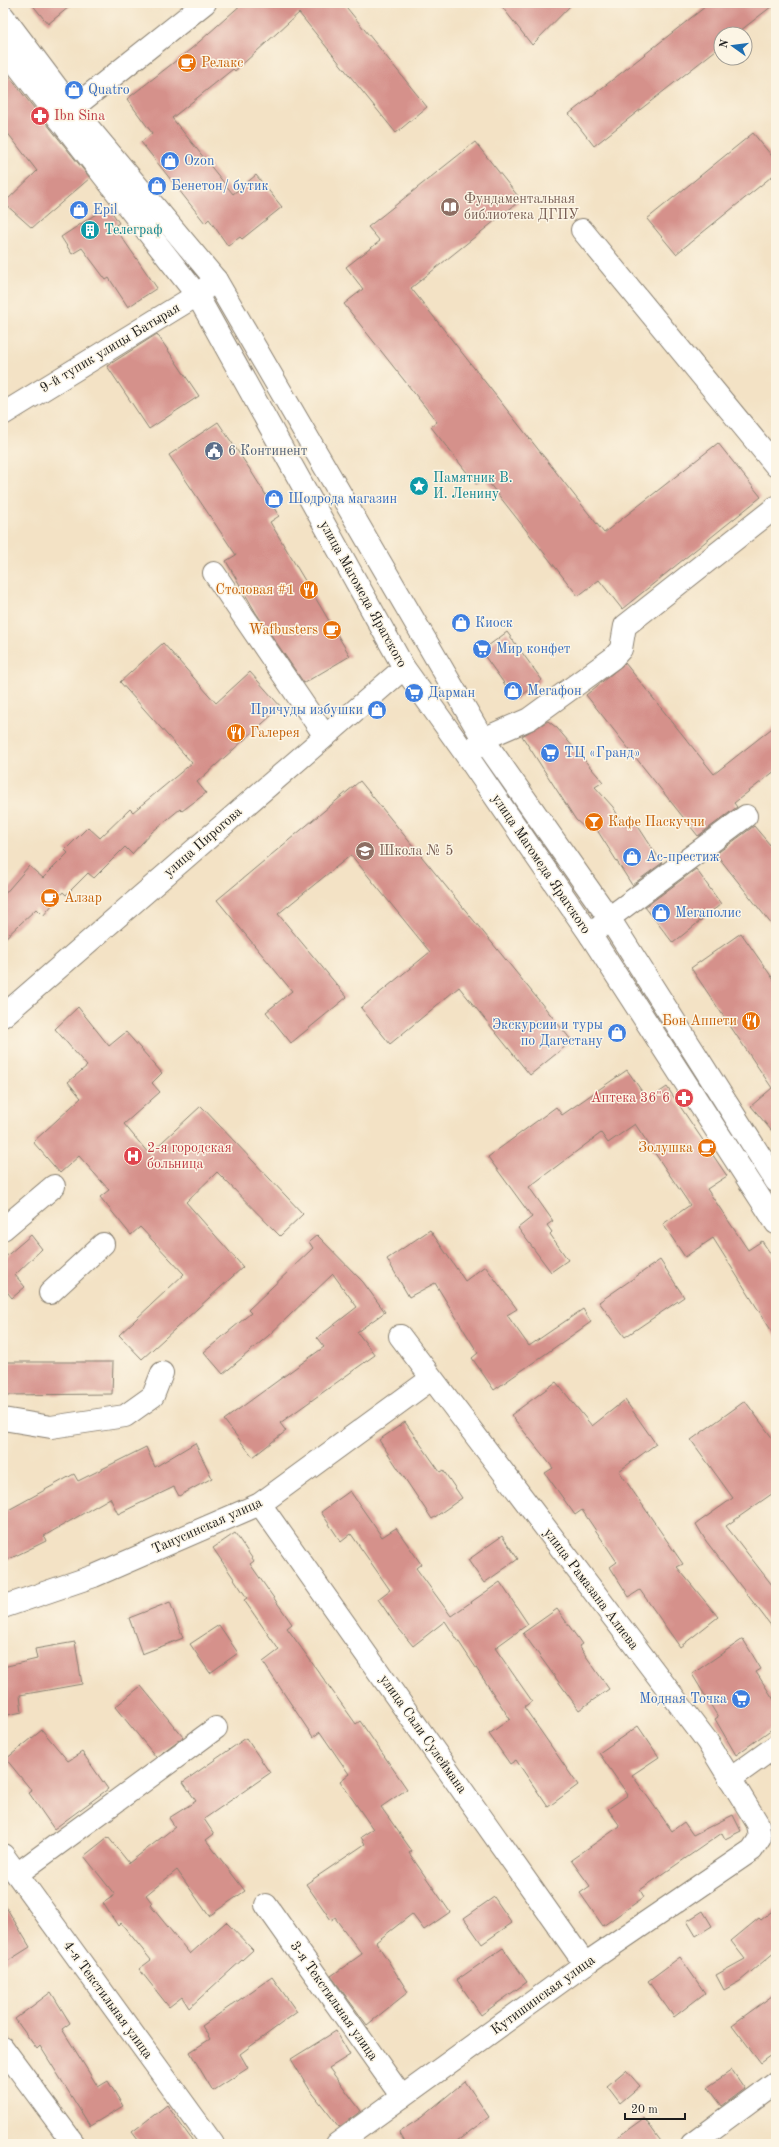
<svg xmlns="http://www.w3.org/2000/svg" width="779" height="2147" font-family="'Old Standard TT',serif">
	<style>
		.building { fill: #d5918b }
		.lines { fill: none; stroke-linecap: round; stroke-linejoin: round }
		.minor-casing { stroke: #887f70; stroke-width: 24 }
		.major-casing { stroke: #887f70; stroke-width: 24 }
		.minor { stroke: #fff; stroke-width: 22 }
		.major { stroke: #fff; stroke-width: 22 }
		.labels { text-anchor: middle; dominant-baseline: central; stroke-width: 3; stroke-linejoin: round; paint-order: stroke }
		.food-label { font-size: 14px; fill: #c56008; stroke: #fcf5e5; text-anchor: start }
		.shop-label { font-size: 14px; fill: #366cbe; stroke: #fcf5e5; text-anchor: start }
		.health-label { font-size: 14px; fill: #be3a42; stroke: #fcf5e5; text-anchor: start }
		.education-label { font-size: 14px; fill: #785e54; stroke: #fcf5e5; text-anchor: start }
		.culture-label { font-size: 14px; fill: #0d838f; stroke: #fcf5e5; text-anchor: start }
		.street-label { font-size: 14px; fill: #1c1c1c; stroke: #fcf5e5 }
		.service-label { font-size: 14px; fill: #4e5e75; stroke: #fcf5e5; text-anchor: start }
	</style>
	<rect width="100%" height="100%" fill="#fcf5e5"/>
	<filter id="ink" filterUnits="userSpaceOnUse"><feTurbulence type="fractalNoise" baseFrequency=".025" numOctaves="2"/><feDisplacementMap in="SourceGraphic" scale="8" xChannelSelector="R" yChannelSelector="G"/><feConvolveMatrix kernelMatrix="1 2 1 2 8 2 1 2 1" color-interpolation-filters="sRGB"/></filter>
	<filter id="wash" filterUnits="userSpaceOnUse"><feTurbulence type="fractalNoise" baseFrequency=".012" numOctaves="4" result="noise"/><feDisplacementMap in="SourceGraphic" scale="16" xChannelSelector="R" yChannelSelector="G"/><feGaussianBlur stdDeviation="0.9" result="paint"/><feColorMatrix in="noise" values="0 0 0 0 0 0 0 0 0 0 0 0 0 0 0 0 0 1.4 0 .05"/><feComposite in="paint" operator="in"/></filter>
	<g filter="url(#wash)">
		<rect width="100%" height="100%" fill="#f3e2c5"/>
		<g id="blocks">
			<!-- building -->
			<g class="building">
				<polygon points="31,3 74,3 48,24"/>
				<polygon points="243,3 343,3 427,107 396,133 299,13 235,71 233,69 172,118 233,194 256,175 282,207 242,239 240,237 228,246 209,219 205,223 141,142 152,133 127,99 191,49"/>
				<polygon points="499,3 573,3 532,45"/>
				<polygon points="710,3 776,3 736,34 721,34 721,46 594,146 569,114"/>
				<polygon points="3,69 90,178 32,228 4,203 37,171 3,127"/>
				<polygon points="753,133 776,161 776,173 676,254 647,219"/>
				<polygon points="475,142 521,200 411,288 604,533 718,443 761,497 622,609 599,580 578,596 485,478 476,484 431,427 437,422 344,304 363,289 346,267 380,241 368,227"/>
				<polygon points="108,206 119,223 114,226 157,288 128,307 109,278 106,280 82,248 72,254 61,237"/>
				<polygon points="157,334 199,396 149,429 107,366"/>
				<polygon points="218,422 249,468 279,516 270,522 350,656 304,683 256,613 226,561 236,555 169,455"/>
				<polygon points="507,632 542,680 516,700 481,651"/>
				<polygon points="163,643 216,703 250,672 281,707 197,782 206,793 182,811 180,809 152,832 132,854 125,847 94,878 88,873 66,895 63,892 43,916 36,909 3,940 3,896 29,866 43,878 68,853 65,850 88,827 100,838 130,809 133,812 192,763 120,682"/>
				<polygon points="625,663 714,774 776,725 776,770 734,803 737,807 698,836 586,695"/>
				<polygon points="548,721 557,728 603,782 595,787 613,807 624,826 634,820 662,863 632,885 597,830 585,828 576,820 522,736"/>
				<polygon points="360,781 572,1041 530,1075 459,987 390,1044 361,1008 430,952 351,855 278,914 347,997 291,1043 266,1012 292,991 217,900"/>
				<polygon points="754,826 776,852 776,930 716,854"/>
				<polygon points="696,869 721,904 673,943 645,907"/>
				<polygon points="741,933 776,983 776,1136 751,1106 772,1088 691,968"/>
				<polygon points="78,1007 109,1046 126,1032 162,1073 152,1083 160,1092 124,1124 149,1154 201,1106 303,1214 280,1236 217,1172 186,1202 243,1267 142,1359 119,1335 184,1274 140,1227 131,1235 100,1197 109,1190 79,1156 60,1173 33,1142 81,1098 68,1082 87,1066 55,1029"/>
				<polygon points="627,1070 648,1100 667,1087 727,1176 707,1189 748,1250 762,1241 776,1262 776,1338 713,1238 685,1257 663,1224 690,1205 635,1124 608,1143 601,1133 529,1187 553,1221 547,1225 552,1232 550,1234 568,1260 551,1272 518,1228 532,1217 488,1157 556,1107 562,1115"/>
				<polygon points="430,1230 465,1281 485,1266 517,1309 507,1315 529,1346 583,1309 591,1322 494,1390 472,1358 478,1353 435,1283 409,1297 387,1259"/>
				<polygon points="31,1235 42,1249 15,1275 25,1287 12,1298 3,1287 3,1259"/>
				<polygon points="317,1235 363,1282 385,1312 357,1332 375,1355 280,1423 286,1431 253,1457 224,1420 324,1347 317,1338 357,1307 333,1274 268,1336 223,1374 204,1352 251,1313 248,1310 313,1248 309,1242"/>
				<polygon points="660,1260 684,1297 625,1337 599,1302"/>
				<polygon points="3,1362 113,1362 112,1394 3,1395"/>
				<polygon points="556,1382 592,1426 625,1400 656,1444 619,1471 683,1564 677,1567 718,1617 680,1647 640,1590 629,1597 610,1567 617,1562 582,1510 575,1515 545,1473 553,1468 511,1415"/>
				<polygon points="745,1401 776,1443 776,1491 726,1526 776,1590 776,1632 706,1541 696,1524 733,1498 691,1440"/>
				<polygon points="405,1422 440,1472 443,1470 462,1498 432,1519 379,1440"/>
				<polygon points="195,1443 212,1478 179,1496 174,1487 118,1514 110,1498 44,1536 46,1541 3,1562 3,1513 74,1474 78,1481 146,1447 155,1467"/>
				<polygon points="350,1491 382,1537 396,1528 421,1564 416,1568 451,1616 500,1582 528,1624 495,1648 532,1701 524,1707 578,1785 548,1807 516,1760 510,1764 489,1734 510,1719 445,1621 413,1646 395,1624 378,1599 390,1590 351,1534 341,1542 321,1512"/>
				<polygon points="235,1533 254,1561 250,1564 292,1624 287,1628 356,1724 360,1721 407,1789 381,1807 412,1851 409,1853 450,1912 424,1930 412,1914 376,1942 408,1992 367,2025 331,1976 362,1954 335,1918 331,1920 306,1884 365,1844 361,1837 373,1829 340,1781 349,1774 320,1732 313,1737 263,1662 279,1650 244,1600 247,1598 213,1548"/>
				<polygon points="502,1536 518,1559 484,1583 468,1560"/>
				<polygon points="170,1602 183,1638 142,1654 129,1618"/>
				<polygon points="557,1609 582,1644 579,1646 609,1689 579,1710 523,1633"/>
				<polygon points="219,1625 238,1653 210,1673 190,1644"/>
				<polygon points="743,1639 761,1669 756,1672 776,1703 776,1726 736,1755 715,1719 718,1717 692,1674"/>
				<polygon points="75,1642 82,1684 20,1695 22,1712 3,1716 3,1667 37,1659 35,1649"/>
				<polygon points="141,1686 183,1737 156,1757 115,1707"/>
				<polygon points="638,1726 659,1757 632,1775 672,1831 684,1822 693,1835 733,1815 741,1831 725,1839 722,1833 640,1890 644,1897 603,1926 580,1893 590,1886 571,1860 620,1826 608,1809 628,1795 599,1753"/>
				<polygon points="42,1730 68,1761 82,1752 108,1789 54,1829 29,1793 32,1791 6,1759"/>
				<polygon points="246,1738 270,1773 204,1819 214,1834 206,1840 245,1891 209,1916 177,1870 146,1895 152,1903 150,1905 190,1954 226,1922 253,1950 189,2008 182,1997 169,2007 139,1969 151,1960 121,1923 118,1926 103,1903 115,1895 84,1856 108,1837 129,1863 175,1827 169,1818 196,1801 183,1782"/>
				<polygon points="494,1897 512,1923 482,1944 464,1918"/>
				<polygon points="3,1902 30,1947 3,1964"/>
				<polygon points="776,1908 776,1951 740,1981 724,1990 716,1975 745,1959 731,1941 759,1918 761,1920"/>
				<polygon points="703,1911 712,1926 696,1936 687,1921"/>
				<polygon points="503,1948 527,1982 481,2015 457,1980"/>
				<polygon points="680,1957 705,1993 674,2017 648,1981"/>
				<polygon points="272,1977 297,2012 240,2054 248,2068 213,2091 190,2052 210,2039 202,2026"/>
				<polygon points="51,1992 70,2023 62,2029 98,2087 108,2081 123,2106 90,2126 40,2046 37,2049 15,2019"/>
				<polygon points="776,1993 776,2052 761,2063 732,2025"/>
				<polygon points="336,2031 350,2055 329,2068 361,2111 339,2127 310,2090 291,2059"/>
				<polygon points="626,2070 640,2086 620,2103 607,2086"/>
				<polygon points="732,2070 745,2089 722,2106 708,2087"/>
				<polygon points="465,2081 489,2117 453,2144 406,2144 399,2132 422,2117"/>
				<polygon points="167,2105 195,2144 141,2144 132,2132"/>
				<polygon points="644,2118 663,2144 608,2144"/>
			</g>
		</g>
	</g>
	<g filter="url(#ink)">
		<use href="#blocks" fill-opacity="0" stroke="#887f70" stroke-width="1"/>
		<g class="lines">
			<!-- minor casing -->
			<g class="minor-casing">
				<g id="minor">
					<polyline points="59,119 205,3"/>
					<polyline points="582,230 776,466"/>
					<polyline points="3,414 197,295 216,280"/>
					<polyline points="214,573 325,736"/>
					<polyline points="470,752 483,739 529,719 613,658 621,649 625,626 776,507"/>
					<polyline points="591,936 609,918 746,816"/>
					<polyline points="3,1016 404,668"/>
					<polyline points="3,1229 54,1186"/>
					<polyline points="50,1293 103,1244"/>
					<polyline points="3,1419 51,1427 125,1416 153,1396 162,1373"/>
					<polyline points="260,1504 585,1964"/>
					<polyline points="3,1607 94,1576 260,1504 431,1379"/>
					<polyline points="730,1779 776,1746"/>
					<polyline points="3,1855 213,2144"/>
					<polyline points="17,1874 216,1728"/>
					<polyline points="266,1905 402,2097"/>
					<polyline points="3,2048 74,2144"/>
					<polyline points="337,2144 585,1964 752,1850 760,1838 758,1824 707,1741 400,1336"/>
					<polyline points="692,2144 776,2082"/>
				</g>
			</g>
			<!-- major casing -->
			<g class="major-casing">
				<g id="major">
					<polyline points="3,16 73,109 216,280 483,739 609,918 776,1181"/>
					<polyline points="3,47 197,295 404,668 467,756 591,936 776,1223"/>
				</g>
			</g>
			<!-- minor -->
			<use href="#minor" class="minor"/>
			<!-- major -->
			<use href="#major" class="major"/>
		</g>
	</g>
	<!-- icons -->
	<defs>
		<g id="cafe-disc" transform="scale(1)"><circle r="9.5" fill="#e8710a" stroke="#fcf5e5"/><path d="M-5.5-4.5H6V0H3Q3 3.5 0 3.5H-2.5Q-5.5 3.5-5.5 0ZM3-3.2v2h1.7v-2ZM-6 4.5H4V6H-6Z" fill="#fff"/></g>
		<g id="shop-disc" transform="scale(1)"><circle r="9.5" fill="#3f7fe0" stroke="#fcf5e5"/><path d="M-5-2.5h2.3a2.7 3.5 0 0 1 5.4 0H5L5.5 6h-11ZM-1.5-2.5h3a1.5 2.3 0 0 0-3 0Z" fill="#fff"/></g>
		<g id="pharmacy-disc" transform="scale(1)"><circle r="9.5" fill="#e0444e" stroke="#fcf5e5"/><path d="M-2-6h4v4h4v4h-4v4h-4v-4h-4v-4h4Z" fill="#fff"/></g>
		<g id="library-disc" transform="scale(1)"><circle r="9.5" fill="#8d6e63" stroke="#fcf5e5"/><path d="M-6-4Q-3-5.5-.7-3.5V5Q-3 3-6 4ZM6-4Q3-5.5 .7-3.5V5Q3 3 6 4Z" fill="#fff"/></g>
		<g id="building-disc" transform="scale(1)"><circle r="9.5" fill="#0f9aa8" stroke="#fcf5e5"/><path d="M-4-6H4V6H1V3H-1V6H-4ZM-2.5-4.3h1.7v1.8h-1.7ZM.8-4.3h1.7v1.8H.8ZM-2.5-1h1.7V.8h-1.7ZM.8-1h1.7V.8H.8Z" fill="#fff"/></g>
		<g id="civic-disc" transform="scale(1)"><circle r="9.5" fill="#5c6f8a" stroke="#fcf5e5"/><path d="M-.6-6.5H3V-4.5H.6V-3L4-1V1h2V6H-6V1h2V-1L-.6-3ZM-1.2 2.5V6h2.4V2.5Z" fill="#fff"/></g>
		<g id="sight-disc" transform="scale(1)"><circle r="9.5" fill="#0f9aa8" stroke="#fcf5e5"/><path d="M0-6L1.8-2.2L6-1.7L2.9 1.2L3.7 5.4L0 3.3L-3.7 5.4L-2.9 1.2L-6-1.7L-1.8-2.2Z" fill="#fff"/></g>
		<g id="restaurant-disc" transform="scale(1)"><circle r="9.5" fill="#e8710a" stroke="#fcf5e5"/><path d="M-5-6h1v4h1v-4h1v4h1v-4h1v5L-1.5 .5V6h-2V.5L-5-1ZM5-6V6H3V1.5H1.5Q1.5-4 5-6Z" fill="#fff"/></g>
		<g id="supermarket-disc" transform="scale(1)"><circle r="9.5" fill="#3f7fe0" stroke="#fcf5e5"/><path d="M-6-5.5h2.5l.6 2H6L4.5 2H-2.5L-4.4-4H-6ZM-1.5 3.2a1.3 1.3 0 1 0 .1 0ZM3 3.2a1.3 1.3 0 1 0 .1 0Z" fill="#fff"/></g>
		<g id="bar-disc" transform="scale(1)"><circle r="9.5" fill="#e8710a" stroke="#fcf5e5"/><path d="M-6-5H6L.8 .8V4.5H3.5V6h-7V4.5H-.8V.8Z" fill="#fff"/></g>
		<g id="school-disc" transform="scale(1)"><circle r="9.5" fill="#8d6e63" stroke="#fcf5e5"/><path d="M0-5L7-2L0 1L-7-2ZM-4 1L0 2.5L4 1V4Q0 6-4 4Z" fill="#fff"/></g>
		<g id="hospital-disc" transform="scale(1)"><circle r="9.5" fill="#e0444e" stroke="#fcf5e5"/><path d="M-5-5h3v3.5h4V-5h3V5h-3V1.5h-4V5h-3Z" fill="#fff"/></g>
	</defs>
	<g fill-rule="evenodd">
		<use href="#cafe-disc" x="187" y="63"/>
		<use href="#shop-disc" x="74" y="90"/>
		<use href="#pharmacy-disc" x="40" y="116"/>
		<use href="#shop-disc" x="170" y="161"/>
		<use href="#shop-disc" x="157" y="186"/>
		<use href="#library-disc" x="450" y="207"/>
		<use href="#shop-disc" x="79" y="210"/>
		<use href="#building-disc" x="90" y="230"/>
		<use href="#civic-disc" x="214" y="451"/>
		<use href="#sight-disc" x="419" y="486"/>
		<use href="#shop-disc" x="274" y="499"/>
		<use href="#restaurant-disc" x="309" y="590"/>
		<use href="#shop-disc" x="461" y="623"/>
		<use href="#cafe-disc" x="332" y="630"/>
		<use href="#supermarket-disc" x="482" y="649"/>
		<use href="#shop-disc" x="513" y="691"/>
		<use href="#supermarket-disc" x="414" y="693"/>
		<use href="#shop-disc" x="377" y="710"/>
		<use href="#restaurant-disc" x="236" y="733"/>
		<use href="#supermarket-disc" x="550" y="753"/>
		<use href="#bar-disc" x="594" y="822"/>
		<use href="#school-disc" x="365" y="851"/>
		<use href="#shop-disc" x="632" y="857"/>
		<use href="#cafe-disc" x="50" y="898"/>
		<use href="#shop-disc" x="661" y="913"/>
		<use href="#restaurant-disc" x="751" y="1021"/>
		<use href="#shop-disc" x="617" y="1033"/>
		<use href="#pharmacy-disc" x="684" y="1098"/>
		<use href="#cafe-disc" x="707" y="1148"/>
		<use href="#hospital-disc" x="133" y="1156"/>
		<use href="#supermarket-disc" x="741" y="1699"/>
	</g>
	<g class="labels">
		<!-- food labels -->
		<g class="food-label">
			<text x="201" y="63">Релакс</text>
			<text x="295" y="590" text-anchor="end">Столовая #1</text>
			<text x="318" y="630" text-anchor="end">Wafbusters</text>
			<text x="250" y="733">Галерея</text>
			<text x="608" y="822">Кафе Паскуччи</text>
			<text x="64" y="898">Алзар</text>
			<text x="737" y="1021" text-anchor="end">Бон Аппети</text>
			<text x="693" y="1148" text-anchor="end">Золушка</text>
		</g>
		<!-- shop labels -->
		<g class="shop-label">
			<text x="88" y="90">Quatro</text>
			<text x="184" y="161">Ozon</text>
			<text x="171" y="186">Бенетон/ бутик</text>
			<text x="93" y="210">Epil</text>
			<text x="288" y="499">Шодрода магазин</text>
			<text x="475" y="623">Киоск</text>
			<text x="496" y="649">Мир конфет</text>
			<text x="527" y="691">Мегафон</text>
			<text x="428" y="693">Дарман</text>
			<text x="363" y="710" text-anchor="end">Причуды избушки</text>
			<text x="564" y="753">ТЦ «Гранд»</text>
			<text x="646" y="857">Ас-престиж</text>
			<text x="675" y="913">Мегаполис</text>
			<text x="603" y="1025" text-anchor="end">Экскурсии и туры<tspan x="603" dy="16">по Дагестану</tspan></text>
			<text x="727" y="1699" text-anchor="end">Модная Точка</text>
		</g>
		<!-- health labels -->
		<g class="health-label">
			<text x="54" y="116">Ibn Sina</text>
			<text x="670" y="1098" text-anchor="end">Аптека 36"6</text>
			<text x="147" y="1148">2-я городская<tspan x="147" dy="16">больница</tspan></text>
		</g>
		<!-- education labels -->
		<g class="education-label">
			<text x="464" y="199">Фундаментальная<tspan x="464" dy="16">библиотека ДГПУ</tspan></text>
			<text x="379" y="851">Школа № 5</text>
		</g>
		<!-- culture labels -->
		<g class="culture-label">
			<text x="104" y="230">Телеграф</text>
			<text x="433" y="478">Памятник В.<tspan x="433" dy="16">И. Ленину</tspan></text>
		</g>
		<!-- street labels -->
		<g class="street-label">
			<text transform="translate(110 348) rotate(-31)">9-й тупик улицы Батырая</text>
			<text transform="translate(363 594) rotate(61)">улица Магомеда Ярагского</text>
			<text transform="translate(203 842) rotate(-41)">улица Пирогова</text>
			<text transform="translate(541 864) rotate(56)">улица Магомеда Ярагского</text>
			<text transform="translate(207 1526) rotate(-24)">Танусинская улица</text>
			<text transform="translate(591 1589) rotate(53)">улица Рамазана Алиева</text>
			<text transform="translate(423 1734) rotate(55)">улица Сали Сулеймана</text>
			<text transform="translate(543 1995) rotate(-36)">Кутишинская улица</text>
			<text transform="translate(108 2000) rotate(54)">4-я Текстильная улица</text>
			<text transform="translate(334 2001) rotate(55)">3-я Текстильная улица</text>
		</g>
		<!-- service labels -->
		<g class="service-label">
			<text x="228" y="451">6 Континент</text>
		</g>
	</g>
	<!-- margin -->
	<rect width="779" height="2147" fill="none" stroke="#fcf5e5" stroke-width="16"/>
	<!-- north arrow -->
	<g transform="translate(733 46) rotate(284)"><circle r="19" fill="#fcf5e5" stroke="#a29e95"/>
	<path d="M0-3L7 15L0 10L-7 15Z" fill="#1f6fb2"/>
	<text y="-6" font-size="11" font-weight="bold" text-anchor="middle" fill="#1c1c1c">N</text>
	</g>
	<!-- scale -->
	<path d="M625 2113v6h60v-6" fill="none" stroke="#1c1c1c" stroke-width="2"/>
	<text x="631" y="2113" font-size="12" fill="#1c1c1c" stroke="#fcf5e5" stroke-width="3" paint-order="stroke">20 m</text>
</svg>
